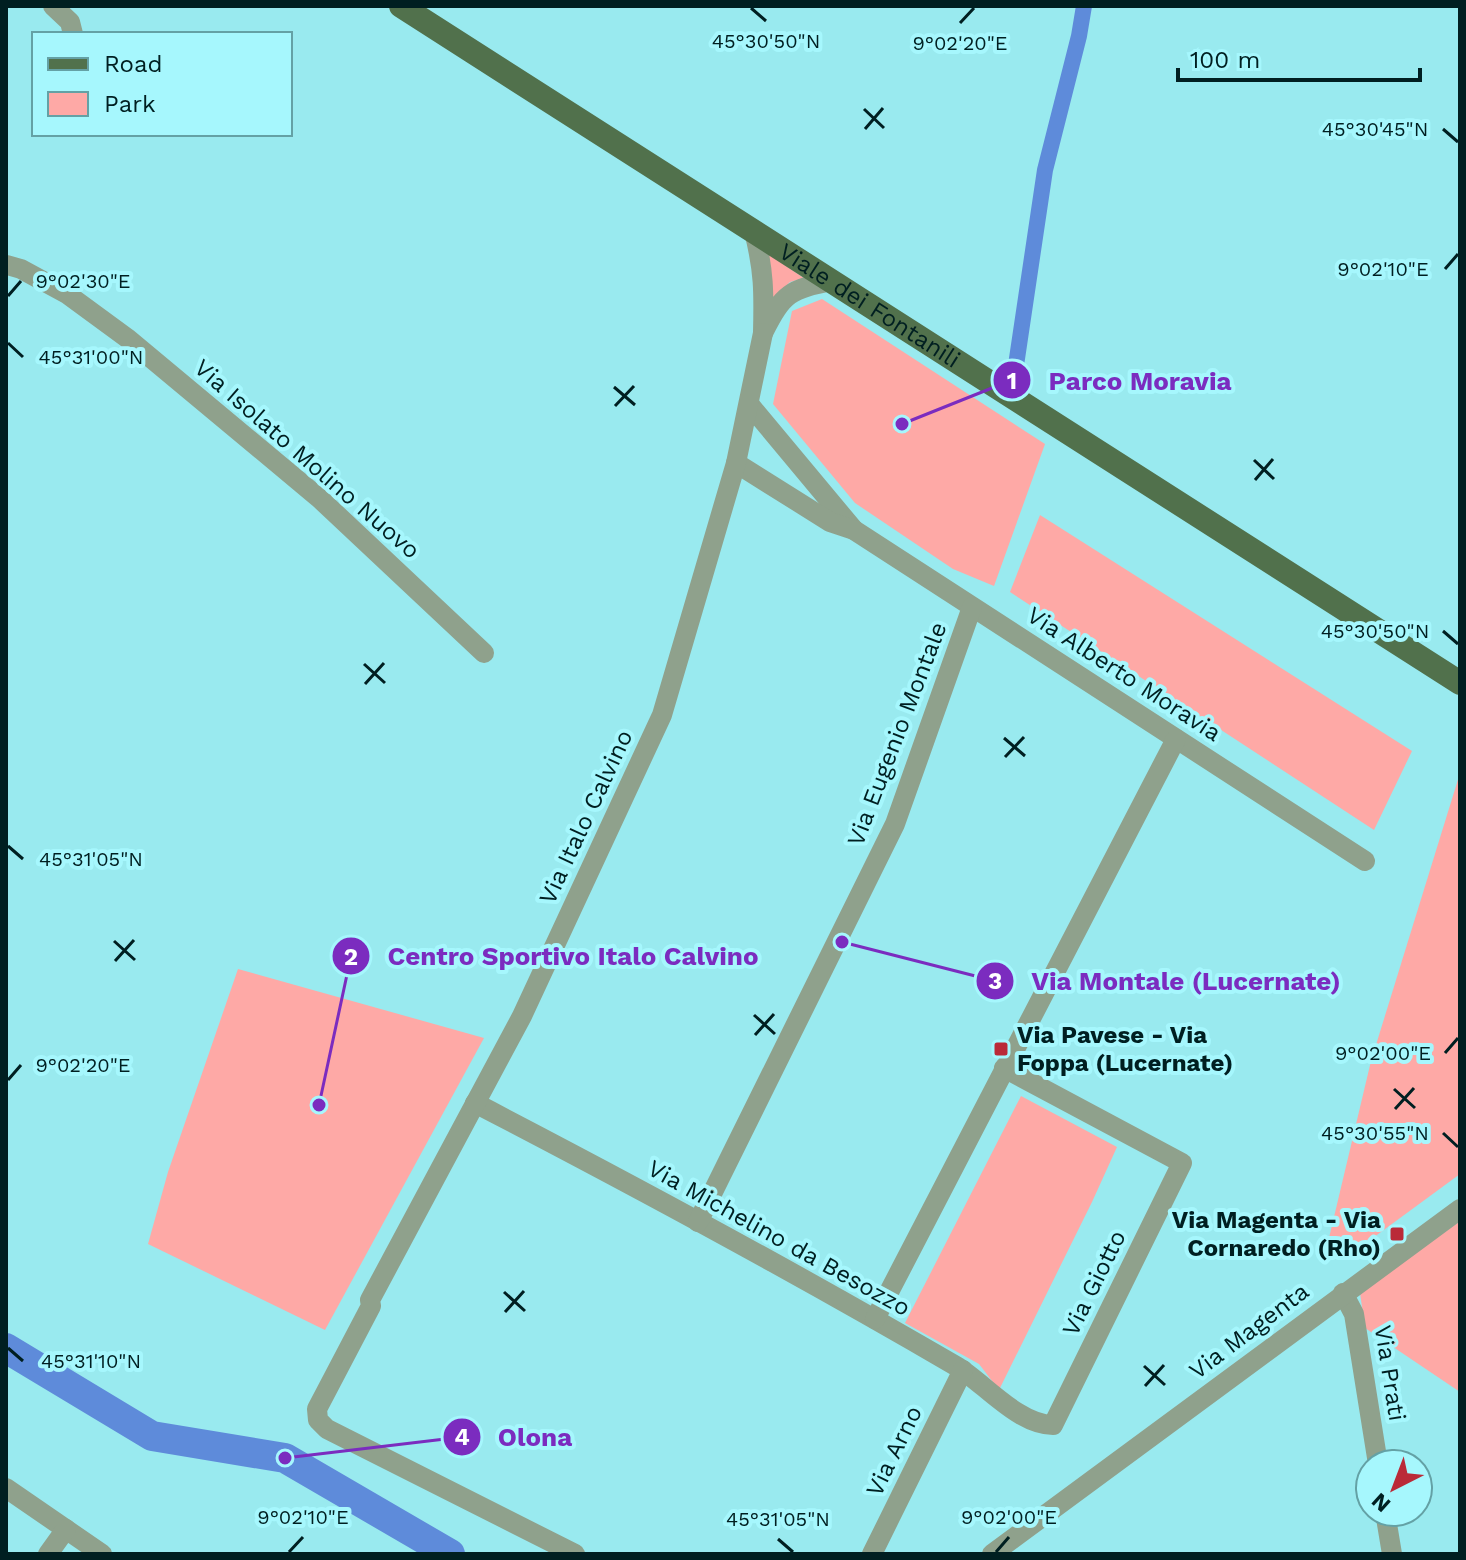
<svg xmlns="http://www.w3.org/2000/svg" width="1466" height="1560" font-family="'Work Sans',sans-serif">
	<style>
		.green { fill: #fea9a6 }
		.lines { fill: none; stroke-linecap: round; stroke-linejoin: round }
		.canal { stroke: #5e8bda; stroke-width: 16 }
		.river { stroke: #5e8bda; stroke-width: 30 }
		.minor { stroke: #8fa18c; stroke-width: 20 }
		.major { stroke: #51714c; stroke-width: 24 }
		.ticks { fill: none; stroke: #001f21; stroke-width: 3 }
		.poi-dot { fill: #ba2a38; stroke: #a6f7fd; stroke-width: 3 }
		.labels { text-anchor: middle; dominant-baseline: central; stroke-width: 8; stroke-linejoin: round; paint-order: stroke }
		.street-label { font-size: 24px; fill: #001f21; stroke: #a6f7fd }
		.poi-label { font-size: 24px; font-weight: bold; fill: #001f21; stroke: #a6f7fd; text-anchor: start }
		.ticks-label { font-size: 20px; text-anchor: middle; fill: #001f21; stroke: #a6f7fd; stroke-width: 8; stroke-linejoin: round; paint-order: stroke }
		.leader { fill: none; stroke: #7b2cbf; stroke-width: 3 }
		.callout-dot { fill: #7b2cbf; stroke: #a6f7fd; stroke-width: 3 }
		.mark-label { font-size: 24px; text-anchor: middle; font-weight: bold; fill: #fff }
		.callout-label { font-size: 26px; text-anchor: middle; font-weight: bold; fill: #7b2cbf; stroke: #a6f7fd; stroke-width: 8; stroke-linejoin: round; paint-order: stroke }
	</style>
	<rect width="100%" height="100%" fill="#99eaef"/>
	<!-- green -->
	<g class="green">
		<polygon points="765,252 804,278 790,282 768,304"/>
		<polygon points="822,299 1045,444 994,586 953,569 855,503 773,404 792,311"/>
		<polygon points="1040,515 1412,751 1374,830 1010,592"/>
		<polygon points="1460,773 1460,1174 1351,1254 1329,1238 1371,1061"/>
		<polygon points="238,969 484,1038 325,1330 148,1244 168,1172"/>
		<polygon points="1021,1096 1117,1147 1092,1202 999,1390 979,1364 905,1323"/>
		<polygon points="1460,1221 1460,1392 1365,1328 1360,1293"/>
	</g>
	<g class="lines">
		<!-- canal -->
		<polyline class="canal" points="1015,372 1045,170 1079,36 1084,6"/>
		<!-- river -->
		<polyline class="river" points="6,1348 152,1436 285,1458 450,1554"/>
		<!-- minor -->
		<g class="minor">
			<polyline points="53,6 70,22 73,34"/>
			<path d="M754,231C764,271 764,292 763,333C783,293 790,289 833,281"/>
			<polyline points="7,265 21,269 67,294 127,338 319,498 484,653"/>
			<polyline points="749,404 854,530"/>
			<polyline points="736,463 830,522 854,530 1365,861"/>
			<path d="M475,1103C637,1187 798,1274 956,1366C983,1382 1018,1425 1053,1425L1182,1163L1004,1068"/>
			<polyline points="698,1222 895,824 972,607"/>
			<polyline points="1343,1293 1354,1314 1378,1464"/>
			<polyline points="875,1319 1176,739"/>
			<polyline points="6,1488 102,1554"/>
			<polyline points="1385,1512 1392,1554"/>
			<polyline points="48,1554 66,1529"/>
			<polyline points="575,1554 327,1429 318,1420 317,1409 371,1306 370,1300 522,1016 662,715 736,463 763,333"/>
			<polyline points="872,1554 963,1370"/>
			<polyline points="992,1554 1460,1209"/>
		</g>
		<!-- major -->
		<path class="major" id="s1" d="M401,6L1460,683"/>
	</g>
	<!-- ticks -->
	<path class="ticks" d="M751,8L766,21M960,23L974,8M864,109L884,128M865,129L883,108M1443,129L1458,142M1445,269L1458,254M8,296L21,281M8,343L23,357M614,387L635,405M615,406L634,386M1254,460L1274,479M1255,480L1273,459M1443,631L1458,644M364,664L385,683M365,684L384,663M1004,738L1025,756M1005,757L1024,737M8,846L23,859M114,941L135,960M115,961L134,940M754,1015L775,1034M755,1035L774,1014M1445,1053L1458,1038M8,1080L21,1065M1394,1089L1415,1108M1395,1109L1414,1088M1443,1133L1458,1147M504,1292L525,1311M505,1312L524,1291M8,1348L23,1361M1144,1366L1165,1385M1145,1386L1164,1365M778,1539L793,1552M289,1552L303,1537M996,1552L1009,1537"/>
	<!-- markers -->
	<g class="poi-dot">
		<rect x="993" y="1041" width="16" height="16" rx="4"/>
		<rect x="1389" y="1226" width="16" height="16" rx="4"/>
	</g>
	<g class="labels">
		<!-- street labels -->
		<g class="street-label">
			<text stroke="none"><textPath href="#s1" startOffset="556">Viale dei Fontanili</textPath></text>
			<text transform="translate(307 459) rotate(41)">Via Isolato Molino Nuovo</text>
			<text transform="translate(1124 674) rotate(33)">Via Alberto Moravia</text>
			<text transform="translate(897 734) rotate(-69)">Via Eugenio Montale</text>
			<text transform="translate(586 817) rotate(-65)">Via Italo Calvino</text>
			<text transform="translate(779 1238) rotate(29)">Via Michelino da Besozzo</text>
			<text transform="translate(1094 1283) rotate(-64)">Via Giotto</text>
			<text transform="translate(1249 1331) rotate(-37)">Via Magenta</text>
			<text transform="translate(1390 1373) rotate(81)">Via Prati</text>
			<text transform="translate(894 1451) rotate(-64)">Via Arno</text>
		</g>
		<!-- poi labels -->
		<g class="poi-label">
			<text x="1017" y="1035">Via Pavese - Via<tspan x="1017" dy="28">Foppa (Lucernate)</tspan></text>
			<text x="1381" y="1220" text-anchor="end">Via Magenta - Via<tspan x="1381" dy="28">Cornaredo (Rho)</tspan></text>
		</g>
	</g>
	<g class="ticks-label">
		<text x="766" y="48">45°30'50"N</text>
		<text x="960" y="50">9°02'20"E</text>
		<text x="1375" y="136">45°30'45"N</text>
		<text x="1383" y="276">9°02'10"E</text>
		<text x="83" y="288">9°02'30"E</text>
		<text x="91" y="364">45°31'00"N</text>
		<text x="1375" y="638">45°30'50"N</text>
		<text x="91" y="866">45°31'05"N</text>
		<text x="1383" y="1060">9°02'00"E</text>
		<text x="83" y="1072">9°02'20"E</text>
		<text x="1375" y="1140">45°30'55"N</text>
		<text x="91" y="1368">45°31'10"N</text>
		<text x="303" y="1524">9°02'10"E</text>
		<text x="1009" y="1524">9°02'00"E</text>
		<text x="778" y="1526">45°31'05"N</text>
	</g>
	<!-- callouts -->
	<path class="leader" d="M902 424L1012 380M319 1105L351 956M842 942L995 981M285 1458L462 1437"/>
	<g class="callout-dot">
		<circle cx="902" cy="424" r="8"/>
		<circle cx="319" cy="1105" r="8"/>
		<circle cx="842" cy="942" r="8"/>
		<circle cx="285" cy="1458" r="8"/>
		<circle cx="1012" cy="380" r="20"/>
		<circle cx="351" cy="956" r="20"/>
		<circle cx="995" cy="981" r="20"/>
		<circle cx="462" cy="1437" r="20"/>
	</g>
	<g class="mark-label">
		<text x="1012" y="389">1</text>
		<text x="351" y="965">2</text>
		<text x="995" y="989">3</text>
		<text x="462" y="1445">4</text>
	</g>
	<g class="callout-label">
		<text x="1140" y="390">Parco Moravia</text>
		<text x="573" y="965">Centro Sportivo Italo Calvino</text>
		<text x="1186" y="990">Via Montale (Lucernate)</text>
		<text x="535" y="1446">Olona</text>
	</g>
	<!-- border -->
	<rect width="1466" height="1560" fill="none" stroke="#001f21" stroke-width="16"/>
	<!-- legend -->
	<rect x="32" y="32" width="260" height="104" fill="#a6f7fd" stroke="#64a1a5" stroke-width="2"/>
	<rect x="48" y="58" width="40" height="12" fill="#51714c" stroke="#64a1a5" stroke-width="2"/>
	<text x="104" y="72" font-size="24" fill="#001f21">Road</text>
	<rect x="48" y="92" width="40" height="24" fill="#fea9a6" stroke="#64a1a5" stroke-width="2"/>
	<text x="104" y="112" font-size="24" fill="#001f21">Park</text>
	<!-- north arrow -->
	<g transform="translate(1394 1488) rotate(222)"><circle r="38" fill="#a6f7fd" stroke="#64a1a5" stroke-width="2"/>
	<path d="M0-6L14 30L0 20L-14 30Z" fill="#ba2a38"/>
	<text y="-12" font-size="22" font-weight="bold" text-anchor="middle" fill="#001f21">N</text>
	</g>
	<!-- scale -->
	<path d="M1178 68v12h242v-12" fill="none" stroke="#001f21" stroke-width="4"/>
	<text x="1190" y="68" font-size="24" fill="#001f21" stroke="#a6f7fd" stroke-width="6" paint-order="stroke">100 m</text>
</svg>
